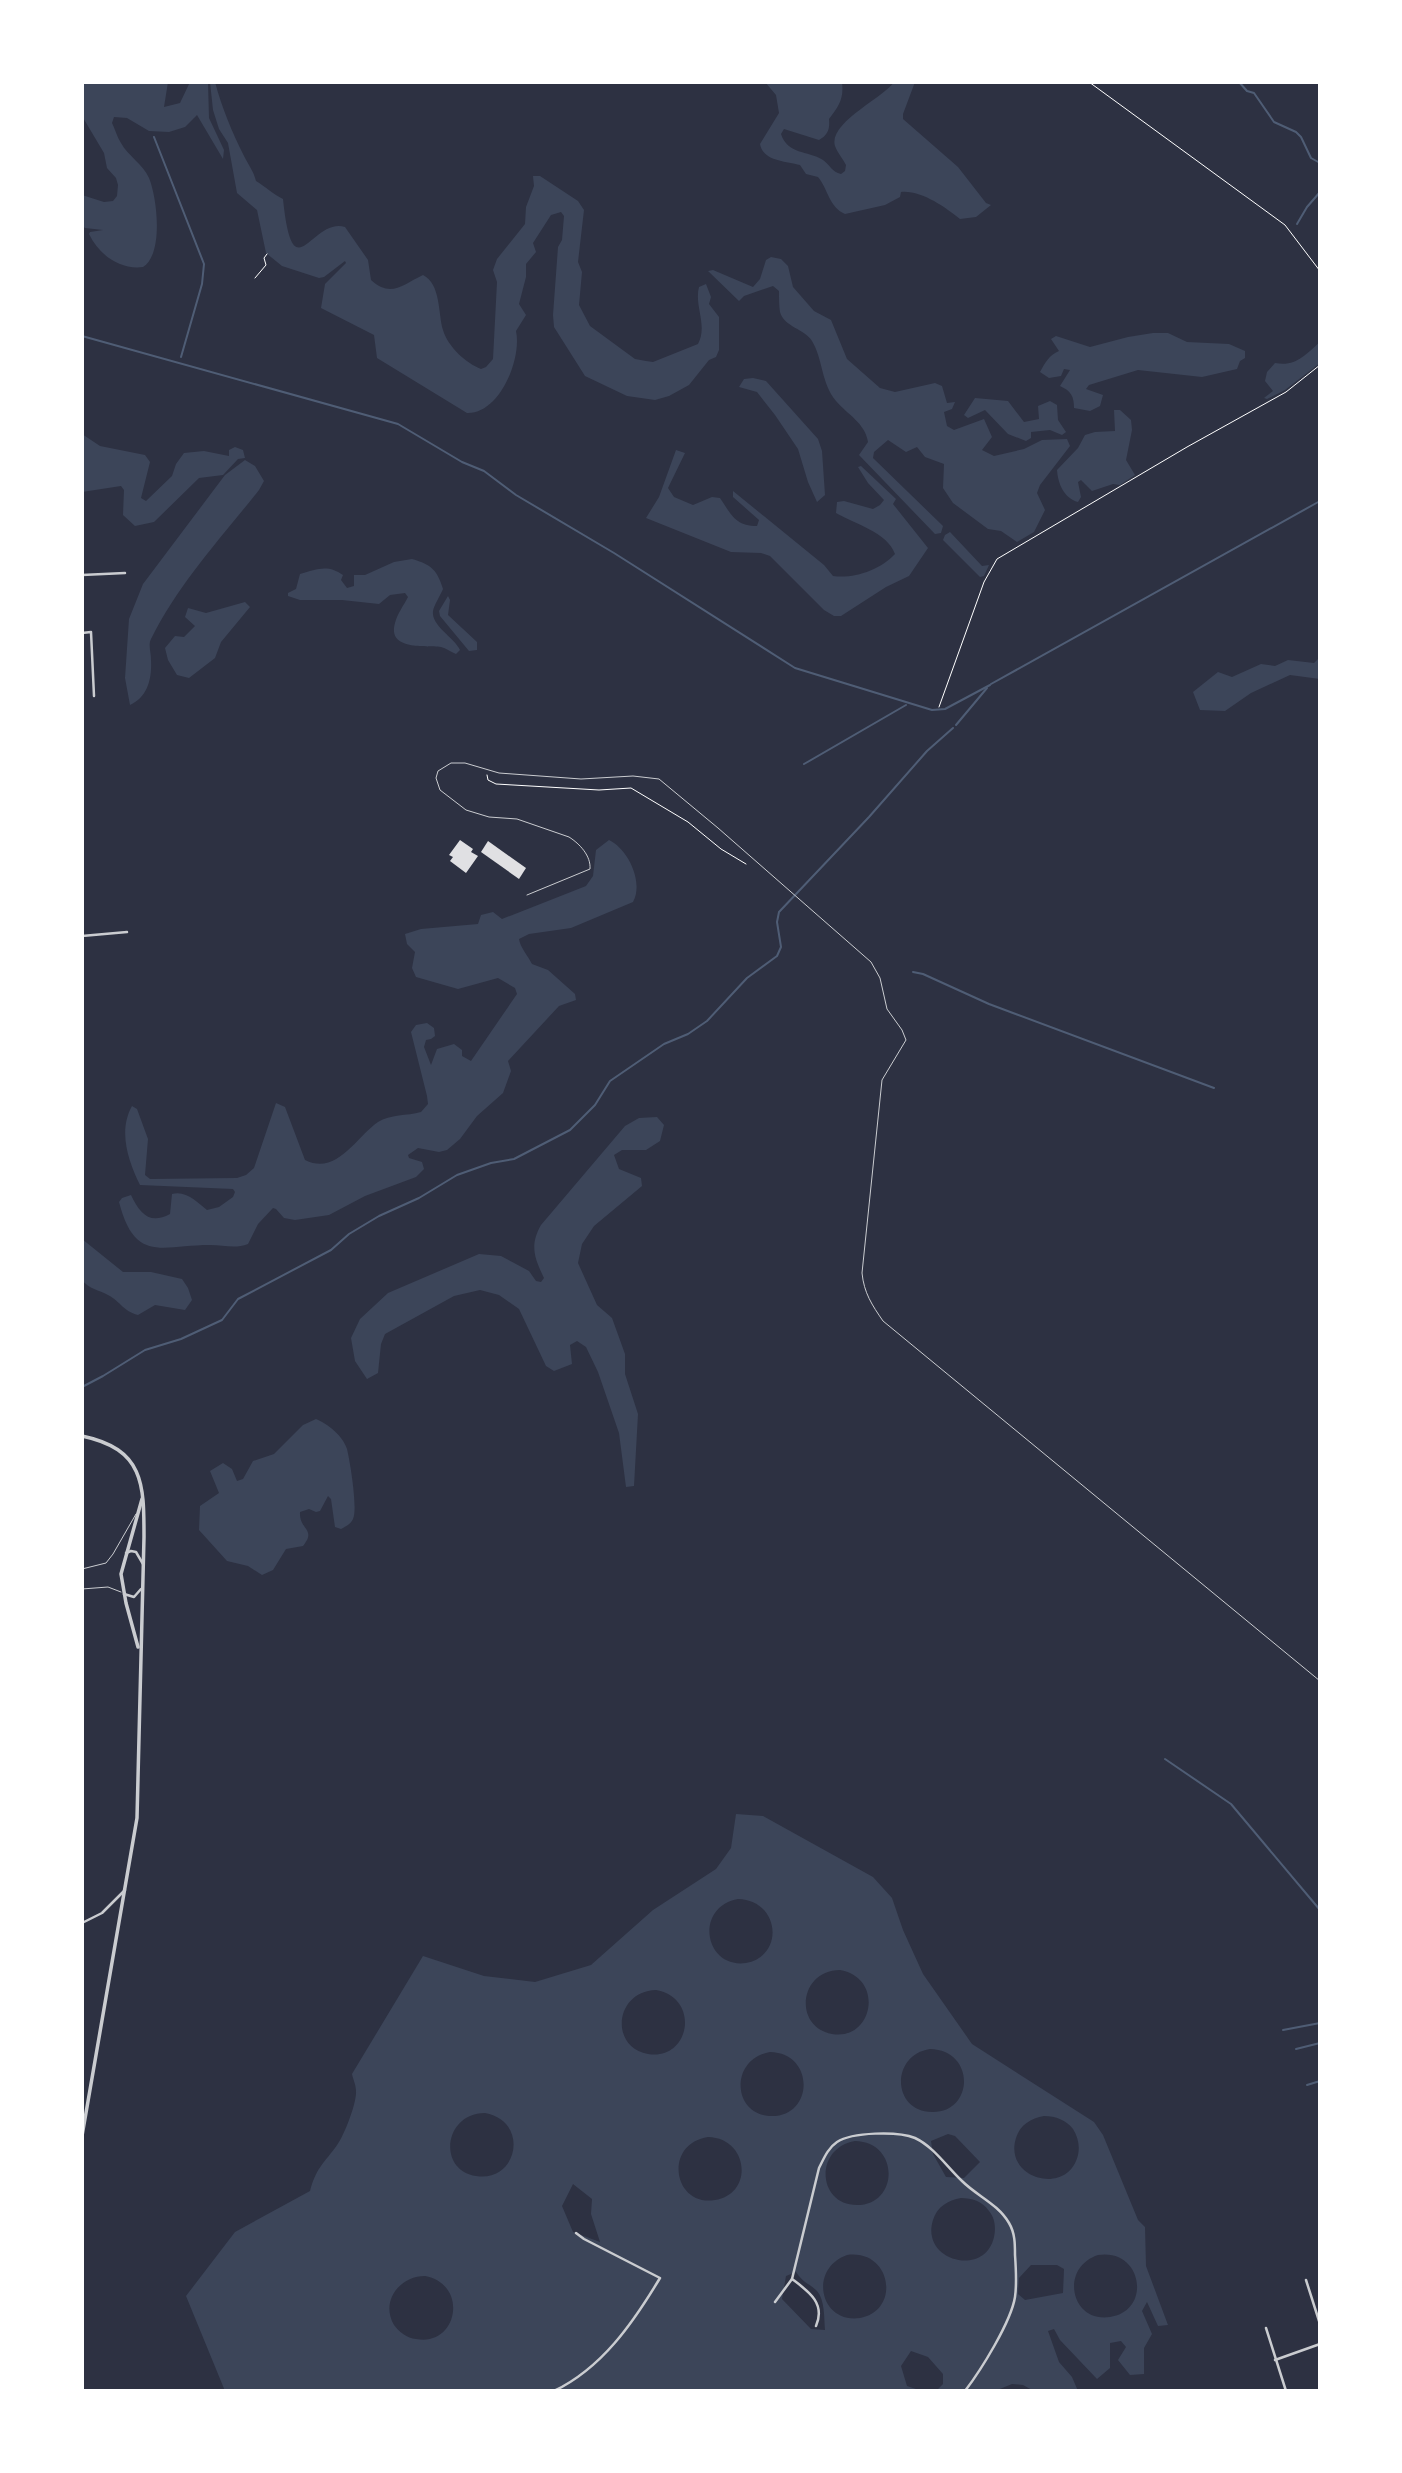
<svg xmlns="http://www.w3.org/2000/svg" width="1402" height="2473" font-family="'Nunito Sans',sans-serif">
	<style>
		.green { fill: #3c4559; fill-rule: evenodd }
		.lines { fill: none; stroke-linecap: round; stroke-linejoin: round }
		.stream { stroke: #4f5d75; stroke-width: 2 }
		.building { fill: #e0e0e3 }
		.path { stroke: #fff; stroke-width: 1 }
		.service { stroke: #caccd0; stroke-width: 1 }
		.minor { stroke: #caccd0; stroke-width: 2.5 }
		.tertiary { stroke: #caccd0; stroke-width: 3.5 }
	</style>
	<rect width="100%" height="100%" fill="#2d3142"/>
	<!-- green -->
	<g class="green">
		<path d="M82,82H168L164,107L180,103L190,82H208L209,118L224,150L223,159L197,115L185,127L169,132L149,131L127,118L114,117L112,123C115,129 117,137 121,143C128,156 143,164 149,178C157,197 164,254 143,267C120,270 99,255 89,234L90,232L103,230L85,228L82,225V195L104,202L113,201L117,196L118,185L116,178L107,168L104,153L82,116Z"/>
		<path d="M210,82H215C222,108 232,132 244,156C249,166 253,170 256,181C266,187 273,194 283,199C293,295 311,217 345,227L368,260L371,280C391,298 402,285 423,275C441,284 438,313 443,330C448,347 466,363 481,369L486,367L493,359L497,282L493,270L497,259L525,224L526,207L534,186L533,176H540L578,201L584,210L578,262L582,272L579,305L590,326L635,359L646,361L653,362L698,344C708,325 694,306 699,287L706,284L711,297L709,304L719,317V350L716,357L709,360L689,385L669,396L655,400L627,396L585,376L554,327L553,315L558,247L562,240L564,216L561,212L551,215L533,243L536,252L526,264V277L519,304L526,315L516,331C522,358 500,414 467,413L377,358L374,335L321,308L325,284L346,263L345,261L324,277L319,278L282,266L266,253L257,210L237,193L228,143L219,129L213,110Z"/>
		<path d="M765,82H842C844,99 839,106 829,119C830,129 828,135 819,140L784,129L781,134C788,155 807,150 823,160C830,165 832,172 841,174L845,171L846,165C843,159 837,152 835,146C828,123 883,98 894,82H915L903,114V119L958,167L986,203L991,205L976,217L960,219C945,207 921,190 901,192L900,197L885,205L845,214C829,207 828,189 818,177L806,174L800,165C785,161 763,161 760,144L779,113L776,95Z"/>
		<path d="M771,257L781,259L788,266L793,287L814,311L831,320L847,359L880,388L895,392L935,383L942,386L947,403L955,402L952,409L944,412L947,426L954,430L984,419L992,437L982,450L994,456L1024,449L1042,440L1067,439L1070,446L1040,485L1037,493L1045,510L1034,532L1017,542L1001,531L988,529L953,503L943,488L944,464L925,457L917,447L906,452L888,440L874,452L873,458L943,526L941,533L935,534L859,455L868,442C865,423 848,415 836,401C821,383 823,359 812,341C805,329 784,327 780,312C779,306 779,298 779,291L773,286L744,296L739,301L708,271L713,270L753,287L760,279L766,260Z"/>
		<path d="M1153,333H1168L1187,342L1229,344L1245,351V358L1240,361L1237,369L1202,377L1138,370L1089,385L1086,389L1103,395L1100,406L1090,411L1074,408C1074,396 1071,391 1060,386L1070,370L1064,369L1061,376L1049,378L1040,372C1045,363 1049,355 1059,351L1051,339L1056,336L1090,347L1128,337Z"/>
		<path d="M1320,342V363L1285,390L1267,399L1264,398L1273,391L1265,381L1267,372L1275,363C1296,367 1305,355 1320,342Z"/>
		<polygon points="753,378 766,381 818,439 822,451 825,495 817,502 808,482 798,449 775,415 757,392 739,387 744,379"/>
		<polygon points="975,398 1008,401 1024,422 1039,419 1038,406 1050,401 1057,405 1058,420 1066,432 1062,435 1050,430 1031,432 1031,438 1026,441 1008,434 985,410 968,418 964,415"/>
		<path d="M1114,410H1120L1131,420L1132,430L1126,460L1135,475L1120,485L1113,484L1092,491L1081,480L1078,482L1081,497L1078,502C1064,498 1058,484 1057,470L1078,448L1085,435L1095,432L1115,431Z"/>
		<polygon points="82,434 100,446 145,455 150,462 141,498 146,501 172,476 176,464 184,453 204,451 229,456 229,450 235,447 243,450 245,458 238,459 223,475 199,478 154,522 135,526 123,515 124,490 121,486 82,492"/>
		<path d="M676,450L685,453L668,488L674,497L693,505L712,497L720,498C731,514 735,526 757,526L759,520L733,497V491L824,565L833,576C854,579 880,570 895,554C887,532 855,524 836,513L837,502L844,501L873,509L880,505L884,500L868,483L858,467L861,466L896,499L893,504L928,548L909,576L886,587L841,616H834L824,610L770,556L761,553L731,552L646,518L659,497Z"/>
		<path d="M245,460L255,466L264,481L259,490C221,538 179,583 151,639C148,645 151,652 151,660C152,678 148,697 130,705L125,678L129,619L143,584L225,475Z"/>
		<polygon points="950,532 982,566 989,565 984,576 980,577 943,540 945,535"/>
		<path d="M412,559C432,565 437,570 443,589C440,596 434,605 433,611C431,626 454,637 460,650L456,654C451,652 446,648 441,647C426,645 387,651 395,623C397,614 404,605 408,597L405,593L390,595L379,604L342,600H300L288,596V593L296,589L300,574C317,569 328,564 343,575L341,580L347,588L354,586V575H365L394,562Z"/>
		<polygon points="448,596 450,600 448,615 477,642 477,650 469,651 440,616 439,611"/>
		<polygon points="245,602 250,607 221,642 215,658 189,678 177,675 168,660 165,648 175,636 184,637 195,626 185,617 188,608 206,613"/>
		<polygon points="1320,657 1320,679 1290,675 1251,693 1225,711 1200,710 1193,692 1218,672 1232,677 1261,664 1275,666 1288,660 1314,663"/>
		<path d="M609,840C628,849 644,882 633,902L571,928L529,934L519,939C520,947 528,956 532,964L548,970L575,994L576,1000L559,1006L508,1061L511,1071L503,1093L477,1116L460,1139L447,1150L439,1152L418,1148L408,1155L409,1158L422,1162L424,1169L416,1177L365,1196L329,1215L295,1220L284,1218L276,1209L273,1208L258,1224L248,1244C235,1249 224,1245 210,1245C162,1245 135,1264 119,1202L122,1198L131,1195C140,1214 150,1225 170,1214L172,1194C186,1190 197,1202 207,1210L219,1207L233,1197L235,1192L233,1189L140,1185C128,1161 118,1131 132,1106L137,1109L148,1139L145,1175L150,1179L237,1178L246,1175L254,1168L276,1103L285,1107L305,1160C337,1176 356,1137 378,1122C390,1114 407,1116 421,1112L428,1104L427,1096L411,1032L416,1025L427,1023L434,1028L435,1036L431,1039L426,1040L424,1047L431,1065L437,1049L454,1044L462,1050V1056L471,1061L517,994L515,988L498,978L458,989L416,977L412,968L415,952L407,944L405,934L421,929L478,924L481,915L493,912L502,919L586,886L593,876L596,850Z"/>
		<path d="M657,1117L664,1125L660,1141L646,1150H622L614,1155L619,1169L641,1178L642,1186L594,1226L582,1244L578,1263L597,1305L612,1318L625,1354V1374L638,1414L634,1486L626,1487L619,1433L598,1372L586,1347L577,1341L570,1345L572,1364L554,1371L546,1366L519,1309L499,1295L480,1290L454,1296L385,1334L381,1344L378,1373L367,1379L355,1361L351,1338L360,1319L388,1293L479,1254L501,1256L529,1271L536,1281L541,1282L544,1278C535,1259 529,1246 541,1225L625,1126L639,1118Z"/>
		<path d="M82,1239L123,1272H151L182,1279L188,1288L192,1300L185,1310L155,1305L138,1315C123,1311 121,1302 108,1295C99,1290 89,1289 82,1280Z"/>
		<path d="M316,1419C328,1424 343,1436 347,1449C350,1461 358,1509 353,1519C351,1524 345,1527 341,1529L335,1527L331,1499L328,1496L320,1511L316,1512L309,1509L300,1512C299,1530 317,1529 303,1546L286,1549L273,1570L262,1575L248,1566L227,1561L199,1530L200,1506L219,1493L210,1471L223,1463L232,1469L237,1481L243,1479L253,1461L274,1454L303,1425Z"/>
		<path d="M736,1814L763,1816L873,1877L892,1898L903,1930L923,1974L972,2044L1094,2122L1103,2135L1138,2220L1145,2227L1146,2266L1168,2325L1158,2326L1147,2302L1142,2311L1152,2334L1144,2348V2374L1130,2375L1118,2360L1126,2347L1121,2341L1110,2343V2368L1097,2379L1060,2340L1054,2329L1048,2331L1059,2362L1072,2377L1078,2391H1034L1023,2385L1012,2384L995,2391H936L943,2384V2374L928,2357L911,2351L901,2366L907,2386L922,2391H225L186,2296L235,2232L310,2191C316,2169 322,2165 335,2148C343,2139 357,2103 356,2091C356,2085 353,2079 352,2074L423,1956L484,1976L535,1982L591,1965L653,1910L716,1869L731,1848ZM738,1899C780,1900 785,1956 746,1963C704,1969 694,1907 738,1899ZM840,1970C885,1978 873,2041 832,2034C793,2027 799,1970 840,1970ZM656,1990C701,1998 690,2061 648,2054C609,2047 615,1991 656,1990ZM930,2049C976,2050 974,2113 932,2112C892,2112 890,2055 930,2049ZM770,2052C815,2053 814,2116 772,2116C732,2116 729,2059 770,2052ZM485,2113C530,2121 518,2183 476,2176C437,2170 444,2113 485,2113ZM1044,2116C1056,2116 1066,2120 1073,2129C1078,2137 1080,2146 1078,2155C1068,2197 1003,2179 1016,2138C1020,2125 1031,2118 1044,2116ZM948,2134L955,2136L980,2162L964,2178L946,2177L933,2154L931,2141ZM708,2137C749,2138 754,2194 715,2200C673,2207 663,2144 708,2137ZM855,2141C900,2142 899,2205 857,2205C817,2205 814,2148 855,2141ZM573,2184L592,2199L591,2214L600,2242L573,2232L562,2206ZM961,2198C972,2198 982,2201 989,2211C995,2218 996,2228 994,2237C985,2278 920,2261 933,2220C937,2207 948,2200 961,2198ZM847,2255C892,2249 901,2311 860,2318C820,2324 808,2269 847,2255ZM1098,2255C1143,2248 1152,2311 1110,2317C1071,2323 1059,2268 1098,2255ZM1031,2265H1057L1064,2269L1063,2293L1025,2300L1018,2294L1019,2278ZM796,2272C804,2284 809,2283 817,2291C825,2300 824,2318 825,2330L811,2329L782,2299L786,2276ZM425,2276C469,2284 458,2347 416,2339C407,2338 399,2332 394,2325C380,2301 400,2276 425,2276Z"/>
	</g>
	<g class="lines">
		<!-- stream -->
		<g class="stream">
			<polyline points="1239,82 1247,91 1254,93 1274,122 1296,132 1301,137 1311,158 1320,163"/>
			<polyline points="154,137 204,264 202,284 181,357"/>
			<polyline points="1297,224 1307,207 1320,192"/>
			<polyline points="82,336 398,424 462,462 484,471 516,495 614,553 795,668 932,710 945,709 990,685"/>
			<polyline points="991,684 1320,501"/>
			<polyline points="956,725 987,688"/>
			<polyline points="804,764 906,705"/>
			<polyline points="913,972 923,974 989,1004 1214,1088"/>
			<polyline points="82,1387 103,1376 145,1350 181,1339 222,1320 238,1299 331,1250 349,1234 379,1216 419,1198 457,1175 491,1163 514,1159 570,1130 595,1105 610,1081 664,1044 688,1034 707,1021 747,978 777,956 781,947 777,922 779,912 869,817 927,751 953,728"/>
			<polyline points="1165,1759 1231,1804 1320,1910"/>
			<polyline points="1283,2030 1320,2023"/>
			<polyline points="1296,2049 1320,2043"/>
			<polyline points="1307,2085 1320,2081"/>
		</g>
	</g>
	<!-- building -->
	<g class="building">
		<polygon points="460,840 473,849 471,852 478,856 466,873 450,861 453,857 449,855"/>
		<polygon points="488,841 526,868 519,879 481,852"/>
	</g>
	<g class="lines">
		<!-- path -->
		<g class="path">
			<polyline points="1089,82 1285,225 1320,271"/>
			<polyline points="255,278 266,265 264,258 267,254"/>
			<polyline points="939,707 984,582 997,559 1187,447 1286,392 1320,365"/>
			<polyline points="487,775 488,780 496,784 599,790 631,788 688,822 721,849 746,864"/>
		</g>
		<!-- service -->
		<g class="service">
			<path d="M527,895L590,869C591,856 580,844 569,837L517,819L489,817L466,810L440,790L436,778L438,771L451,763H465L499,773L581,779L633,776L659,779L718,828L871,962L880,978L887,1009L902,1030L906,1040L882,1080L862,1273C864,1293 872,1305 883,1321L1320,1681"/>
			<polyline points="82,1569 106,1563 113,1554 136,1514"/>
			<polyline points="82,1589 108,1587 121,1592"/>
		</g>
		<!-- minor -->
		<g class="minor">
			<polyline points="82,575 125,573"/>
			<polyline points="82,633 91,632 94,696"/>
			<polyline points="82,936 127,932"/>
			<polyline points="126,1553 131,1551 136,1552 143,1564"/>
			<polyline points="124,1594 134,1597 141,1589"/>
			<polyline points="82,1923 102,1913 125,1890"/>
			<path d="M792,2279C808,2291 826,2303 816,2326"/>
			<polyline points="1306,2280 1320,2324"/>
			<path d="M775,2302L792,2279L819,2168C824,2158 828,2148 837,2142C852,2132 898,2131 915,2138C934,2147 947,2167 962,2181C977,2196 998,2204 1009,2223C1015,2233 1015,2244 1015,2255C1016,2269 1017,2283 1015,2297C1011,2322 981,2370 965,2391"/>
			<polyline points="1266,2328 1286,2391"/>
			<polyline points="1275,2360 1320,2344"/>
			<path d="M554,2391C602,2368 633,2323 660,2278L584,2239L576,2233"/>
		</g>
		<!-- tertiary -->
		<g class="tertiary">
			<path d="M82,1436C144,1449 144,1484 144,1537L137,1818L82,2136"/>
			<polyline points="138,1647 126,1603 121,1574 142,1499"/>
		</g>
	</g>
	<!-- border -->
	<rect width="1402" height="2473" fill="none" stroke="#ffffff" stroke-width="168"/>
</svg>
